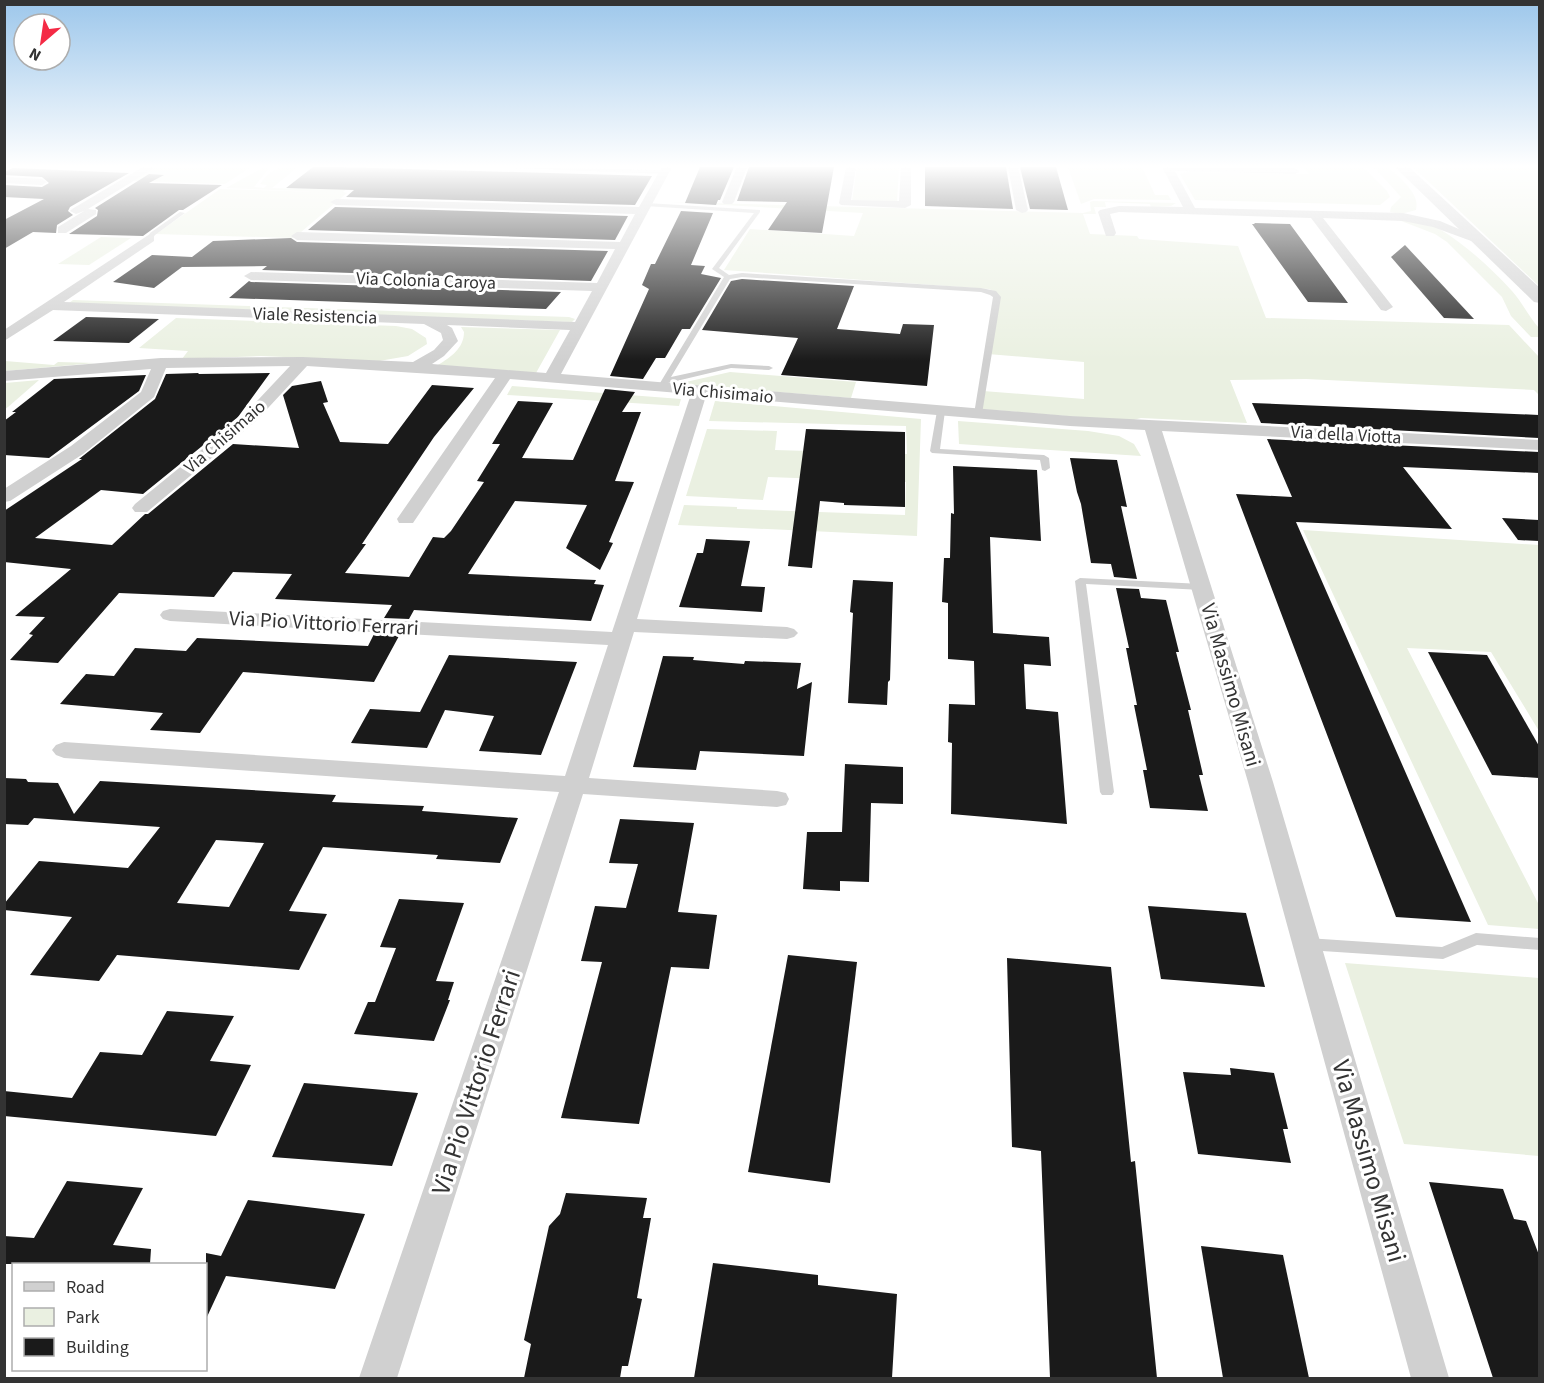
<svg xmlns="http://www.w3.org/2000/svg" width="1544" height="1383" font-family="'Source Sans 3',sans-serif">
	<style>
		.green { fill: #eaf0e1 }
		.building { fill: #1a1a1a; fill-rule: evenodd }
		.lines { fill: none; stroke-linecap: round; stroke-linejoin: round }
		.service { fill: #d0d0d0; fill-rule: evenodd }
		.minor { fill: #d0d0d0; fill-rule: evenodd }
		.tertiary { fill: #d0d0d0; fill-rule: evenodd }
		.labels { text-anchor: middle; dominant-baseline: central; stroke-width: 6; stroke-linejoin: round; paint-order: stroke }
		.far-street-label { font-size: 18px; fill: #333; stroke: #fff }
		.street-label { font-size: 21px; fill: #333; stroke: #fff }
		.near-street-label { font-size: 26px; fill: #333; stroke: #fff }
	</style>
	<rect width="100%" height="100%" fill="#fff"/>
	<!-- green -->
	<g class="green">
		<polygon points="156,167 251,167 225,184 133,181"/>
		<path d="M264,167H270L254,187L264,188L267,185L260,184C272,168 279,167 298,167L272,188L310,189L336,167H371L343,192L347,193L294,238L156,234L220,189L321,192L226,188Z"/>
		<polygon points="857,167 899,167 897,202 852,201"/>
		<polygon points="1068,167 1142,167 1155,195 1168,195 1171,200 1094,199 1081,204"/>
		<polygon points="1263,167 1363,167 1387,191 1390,197 1380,205 1195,200 1180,174 1188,172 1309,174 1303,168"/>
		<path d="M1374,167H1388C1398,177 1421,193 1416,210L1401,214L1390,212L1391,207L1401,197Z"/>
		<polygon points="1413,167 1539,167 1539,286"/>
		<polygon points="1093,201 1176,203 1171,206 1151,207 1150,204 1105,202 1106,207 1094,207 1096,214 1083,214 1090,234 1137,236 1139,239 1238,246 1266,318 1509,325 1539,357 1539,395 1534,390 1306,379 1230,380 1247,423 1141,418 1129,421 979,409 983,391 1084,399 1084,362 988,354 996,292 989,289 724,270 750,229 854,236 863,213 671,202 1083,213 1091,211 1090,202"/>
		<path d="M1396,219C1411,221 1429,222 1441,230C1467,246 1491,268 1512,291C1522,302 1529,317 1539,328V337H1531L1511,316L1502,297L1447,242L1435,234Z"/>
		<polygon points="101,237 131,238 89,265 58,264"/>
		<polygon points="73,300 569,317 575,319 572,322 65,306"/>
		<polygon points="176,318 396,326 412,329 426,338 427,344 408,356 379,361 261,356 182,359 188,351 139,348"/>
		<path d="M461,327L560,330L536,373L438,365C451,357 464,348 464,332Z"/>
		<polygon points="5,361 54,365 58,362 95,363 5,371"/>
		<polygon points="730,372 856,382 851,398 677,384"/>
		<polygon points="39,380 8,407 5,409 5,383"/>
		<polygon points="512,386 681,399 679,406 507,395"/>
		<polygon points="715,401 921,419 917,536 678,525 684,505 737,507 737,509 905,515 906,482 768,477 763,500 686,496 707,429 777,431 775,450 907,454 906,426 709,421"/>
		<polygon points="958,421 1088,431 1119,436 1134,444 1141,456 959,444"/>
		<polygon points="1303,530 1539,545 1539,731 1491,652 1407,648 1539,905 1539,929 1488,925"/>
		<polygon points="1345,963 1539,978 1539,1156 1404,1144"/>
	</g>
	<!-- building -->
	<g class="building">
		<polygon points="313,167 339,167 652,176 635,205 346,197 354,190 286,188"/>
		<polygon points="700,167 734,167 720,200 718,200 716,205 685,203"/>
		<polygon points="749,167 834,167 822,233 768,230 787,202 737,201"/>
		<polygon points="925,167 1006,167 1013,209 925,206"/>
		<polygon points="1020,167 1056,167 1068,210 1030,209"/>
		<polygon points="13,168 129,173 70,207 68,211 73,215 57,225 56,233 33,232 4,249 4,220 44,199 4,197 4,185 42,187 49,183 42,177 4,175 4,172"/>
		<polygon points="149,174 164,175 149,183 222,185 183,210 179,210 143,236 69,234 97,216 98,210 95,208"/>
		<polygon points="335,207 336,207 628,216 615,240 308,230"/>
		<polygon points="681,211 713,213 691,265 705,266 701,274 721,278 690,329 682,329 665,358 656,358 643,379 610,376 649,289 642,285 651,264 655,264"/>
		<polygon points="1254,223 1290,224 1348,303 1308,302 1252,224 1255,224"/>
		<polygon points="291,238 297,242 608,251 591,281 262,270 267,266 182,267 154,288 113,282 152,255 192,257 213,241"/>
		<polygon points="1405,245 1474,319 1444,318 1391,257"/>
		<polygon points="742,279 854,286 837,329 900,334 903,324 934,325 927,386 781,375 798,338 702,330 731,281"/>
		<polygon points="249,281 251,282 561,292 546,309 229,298"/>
		<polygon points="86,317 159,319 129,343 53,341"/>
		<polygon points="199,373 198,374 270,373 238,417 143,494 101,490 35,538 112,545 145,514 148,514 233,444 299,448 283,395 292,386 321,381 328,402 323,403 340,442 388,444 432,385 474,388 434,437 362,544 366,544 345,573 409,577 433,537 444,538 451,531 484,482 477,481 500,444 492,444 518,401 553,403 522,458 573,460 605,389 635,392 622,412 641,412 615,481 634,482 609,542 613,543 600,570 566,548 587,505 515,501 468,574 596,580 594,584 604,585 591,621 414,610 409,619 384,618 392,605 275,599 292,574 233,572 214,597 119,593 58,663 10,660 33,635 29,634 45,617 15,616 71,569 4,562 4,511 82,459 79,459 155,399 166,374"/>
		<polygon points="146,375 139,391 49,458 4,455 4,421 16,412 12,412 54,379"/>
		<polygon points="1252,403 1539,415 1539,438 1261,423"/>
		<polygon points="806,429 905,432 905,507 844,505 844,503 820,501 812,568 788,566"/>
		<polygon points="1267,439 1539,452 1539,473 1403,467 1452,529 1296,522 1471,922 1396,917 1236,494 1292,497"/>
		<polygon points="1070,458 1117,460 1127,507 1121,506 1137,579 1114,577 1111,564 1091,563 1081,504 1077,492"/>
		<polygon points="953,466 1037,470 1041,541 990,537 993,633 1049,637 1051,666 1024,664 1026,709 1058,712 1067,824 951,814 952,743 948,742 949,704 975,705 974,661 948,659 948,603 942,602 944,558 950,558 951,513 954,514"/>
		<polygon points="1502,518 1539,520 1539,541 1518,540"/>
		<polygon points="706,539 750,541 741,586 765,587 762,612 679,607 697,553 703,553"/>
		<polygon points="853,580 893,582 890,680 888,682 887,705 848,703 853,613 850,612"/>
		<polygon points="1116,588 1139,589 1141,598 1166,600 1179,652 1176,652 1191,710 1188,710 1203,775 1199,775 1208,811 1150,808 1143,770 1147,770 1134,705 1137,705 1126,648 1129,648"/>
		<polygon points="374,634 399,636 374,682 243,672 200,733 150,730 163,713 60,704 86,674 114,676 135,648 186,651 197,638 368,646"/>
		<polygon points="1428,652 1487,655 1539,746 1539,778 1492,775"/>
		<polygon points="449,655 577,662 541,755 479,751 494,716 445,710 427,748 351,743 370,709 420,712"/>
		<polygon points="663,656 694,657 693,660 744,664 745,661 801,663 797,689 812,682 804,756 700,751 696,770 633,767"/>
		<polygon points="845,764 903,767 903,804 871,803 869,882 840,881 840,891 803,889 807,832 842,832"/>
		<path d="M4,778L26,779L28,782L58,783L74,814L100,781L336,795L332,802L424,806L422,811L518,818L500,863L436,859L438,855L323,847L289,911L327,914L299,970L117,955L99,981L30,975L72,917L4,910V904L39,861L128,868L160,827L34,818L28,825L4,824ZM216,840L264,843L229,907L177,903Z"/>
		<polygon points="620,819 694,823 678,912 717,915 709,969 671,967 639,1124 561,1118 602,962 581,961 595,906 626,908 638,864 609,863"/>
		<polygon points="399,899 464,903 436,981 454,982 448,1000 450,1000 434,1041 354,1034 368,1002 375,1002 396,948 380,947"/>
		<polygon points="1148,906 1246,913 1265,987 1161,979"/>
		<polygon points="788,955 857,962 830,1183 748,1172"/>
		<polygon points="1007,958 1111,967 1131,1162 1135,1161 1157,1378 1050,1378 1041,1151 1012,1147"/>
		<polygon points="167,1011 234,1016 210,1061 251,1065 216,1136 4,1116 4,1091 72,1098 100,1052 142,1055"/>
		<polygon points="1230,1068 1274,1073 1288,1129 1283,1129 1291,1163 1198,1154 1183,1072 1231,1075"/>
		<polygon points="304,1083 418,1093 392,1166 272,1157"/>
		<polygon points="67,1181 143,1188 113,1245 151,1249 150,1264 4,1264 4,1236 34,1238"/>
		<polygon points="1429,1182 1503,1189 1514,1219 1526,1221 1539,1255 1539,1378 1493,1378"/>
		<polygon points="566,1193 647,1198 643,1218 651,1218 637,1298 642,1299 628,1366 622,1366 620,1378 524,1378 531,1344 524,1340 549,1226 560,1214"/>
		<polygon points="248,1200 365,1214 335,1289 226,1276 206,1319 206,1253 221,1256"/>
		<polygon points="1201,1246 1283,1255 1309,1378 1223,1378"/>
		<polygon points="713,1263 818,1275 818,1285 897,1294 892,1378 694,1378"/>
	</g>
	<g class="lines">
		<!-- service -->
		<g class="service">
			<polygon points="486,167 665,170 668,172 665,174"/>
			<polygon points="647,203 760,210 760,212 719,268 729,275 742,273 981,288 996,291 1001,297 982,414 978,417 974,414 993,297 990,295 981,292 742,277 730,279 671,377 731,364 769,366 773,368 769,370 731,368 668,383 664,390 658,390 657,388 724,277 712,269 754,213 645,206"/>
			<polygon points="180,212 185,213 155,235 152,239 148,239 150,233"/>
			<polygon points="941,408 945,411 940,449 1044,455 1049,458 1050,468 1045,471 1042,470 1040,460 932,453 930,451 937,411"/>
			<polygon points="1080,578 1202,584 1207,587 1202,590 1086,584 1114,792 1112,795 1102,795 1100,792 1075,581"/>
			<polygon points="1476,933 1540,938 1540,950 1477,945 1443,959 1307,950 1302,948 1299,944 1302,940 1307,938 1442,947"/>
		</g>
		<!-- minor -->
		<g class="minor">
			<polygon points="143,167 156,167 88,209 96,210 96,214 66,233 58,233 58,227 84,211 76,214 70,211 72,209"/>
			<path d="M662,167H672L561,374L1070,416L1540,440V450L1162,431L1273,782L1449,1378H1411L1248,782L1145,430L1070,426L706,396L637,619L787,627L794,629L798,633L794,637L787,639L634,632L589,778L777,791L786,793L789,799L786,805L777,807L583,794L397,1378H359L559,792L64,758L56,755L52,750L56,745L64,742L565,776L608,645L170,621L163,619L160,615L163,611L170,609L612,632L691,394L510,379L413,523H399L397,519L495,378L307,366L256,421L147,512H135L132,508L135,504L244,415L290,366L166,368L154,397L83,454L10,501L4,502V489L71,446L141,392L151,369L4,381V371L161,358L303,357L413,362L434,350L443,340L441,333L424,324L53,310L4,341V330L150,234L154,235V241L64,302L575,322L592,291L251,280L244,276L251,272L597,283L615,249L297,240L291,236L297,232L620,242L635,214L336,205L330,202L336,199L639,207ZM447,325L570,330L546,373L432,364L444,356L458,341L452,328Z"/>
			<polygon points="737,167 747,167 734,202 732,204 724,204 722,202"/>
			<polygon points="846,167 856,167 851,200 899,201 901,167 911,167 911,205 905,208 841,205 839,203"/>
			<polygon points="1008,167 1018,167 1028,210 1026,212 1022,213 1016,210"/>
			<polygon points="1162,167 1295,168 1300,171 1295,174 1175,171 1195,208 1403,213 1440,221 1480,238 1474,242 1433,227 1403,221 1323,218 1393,307 1386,311 1381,310 1311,218 1119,212 1110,214 1116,233 1114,236 1106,236 1098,212 1100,210 1119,206 1183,207"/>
			<polygon points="4,177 42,179 47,182 42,185 4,183"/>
		</g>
		<!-- tertiary -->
		<polygon class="tertiary" points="1395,167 1409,167 1540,288 1540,303 1534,302"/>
	</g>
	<!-- sky -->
	<linearGradient id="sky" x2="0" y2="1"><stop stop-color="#9dc7eb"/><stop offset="0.46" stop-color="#fff"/><stop offset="1" stop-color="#fff" stop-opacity="0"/></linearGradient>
	<rect width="1544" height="361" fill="url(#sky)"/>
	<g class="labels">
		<!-- far-street labels -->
		<g class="far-street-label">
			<text transform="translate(426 281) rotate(2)">Via Colonia Caroya</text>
			<text transform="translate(315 316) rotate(2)">Viale Resistencia</text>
			<text transform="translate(723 393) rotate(5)">Via Chisimaio</text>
			<text transform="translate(1346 435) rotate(3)">Via della Viotta</text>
			<text transform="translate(225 437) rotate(-41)">Via Chisimaio</text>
		</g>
		<!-- street labels -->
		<g class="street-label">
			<text transform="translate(324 623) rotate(3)">Via Pio Vittorio Ferrari</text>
			<text transform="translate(1231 685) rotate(74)">Via Massimo Misani</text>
		</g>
		<!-- near-street labels -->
		<g class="near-street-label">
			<text transform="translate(476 1082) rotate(-72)">Via Pio Vittorio Ferrari</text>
			<text transform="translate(1369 1161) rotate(74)">Via Massimo Misani</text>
		</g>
	</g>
	<!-- border -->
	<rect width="1544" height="1383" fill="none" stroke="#333333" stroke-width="12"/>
	<!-- legend -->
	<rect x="12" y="1263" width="195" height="108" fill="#ffffff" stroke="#adadad" stroke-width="1.5"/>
	<rect x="24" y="1282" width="30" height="9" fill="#d0d0d0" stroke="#adadad" stroke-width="1.5"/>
	<text x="66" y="1293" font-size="18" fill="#333333">Road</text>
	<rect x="24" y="1308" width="30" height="18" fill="#eaf0e1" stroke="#adadad" stroke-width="1.5"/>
	<text x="66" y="1323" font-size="18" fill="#333333">Park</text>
	<rect x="24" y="1338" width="30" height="18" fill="#1a1a1a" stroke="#adadad" stroke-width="1.5"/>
	<text x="66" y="1353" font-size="18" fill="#333333">Building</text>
	<!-- north arrow -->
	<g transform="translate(42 42) rotate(209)"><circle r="28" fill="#ffffff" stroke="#adadad" stroke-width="1.5"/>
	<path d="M0-4.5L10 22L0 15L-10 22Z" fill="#f42a45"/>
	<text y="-9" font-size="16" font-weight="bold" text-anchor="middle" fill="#333333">N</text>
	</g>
</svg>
